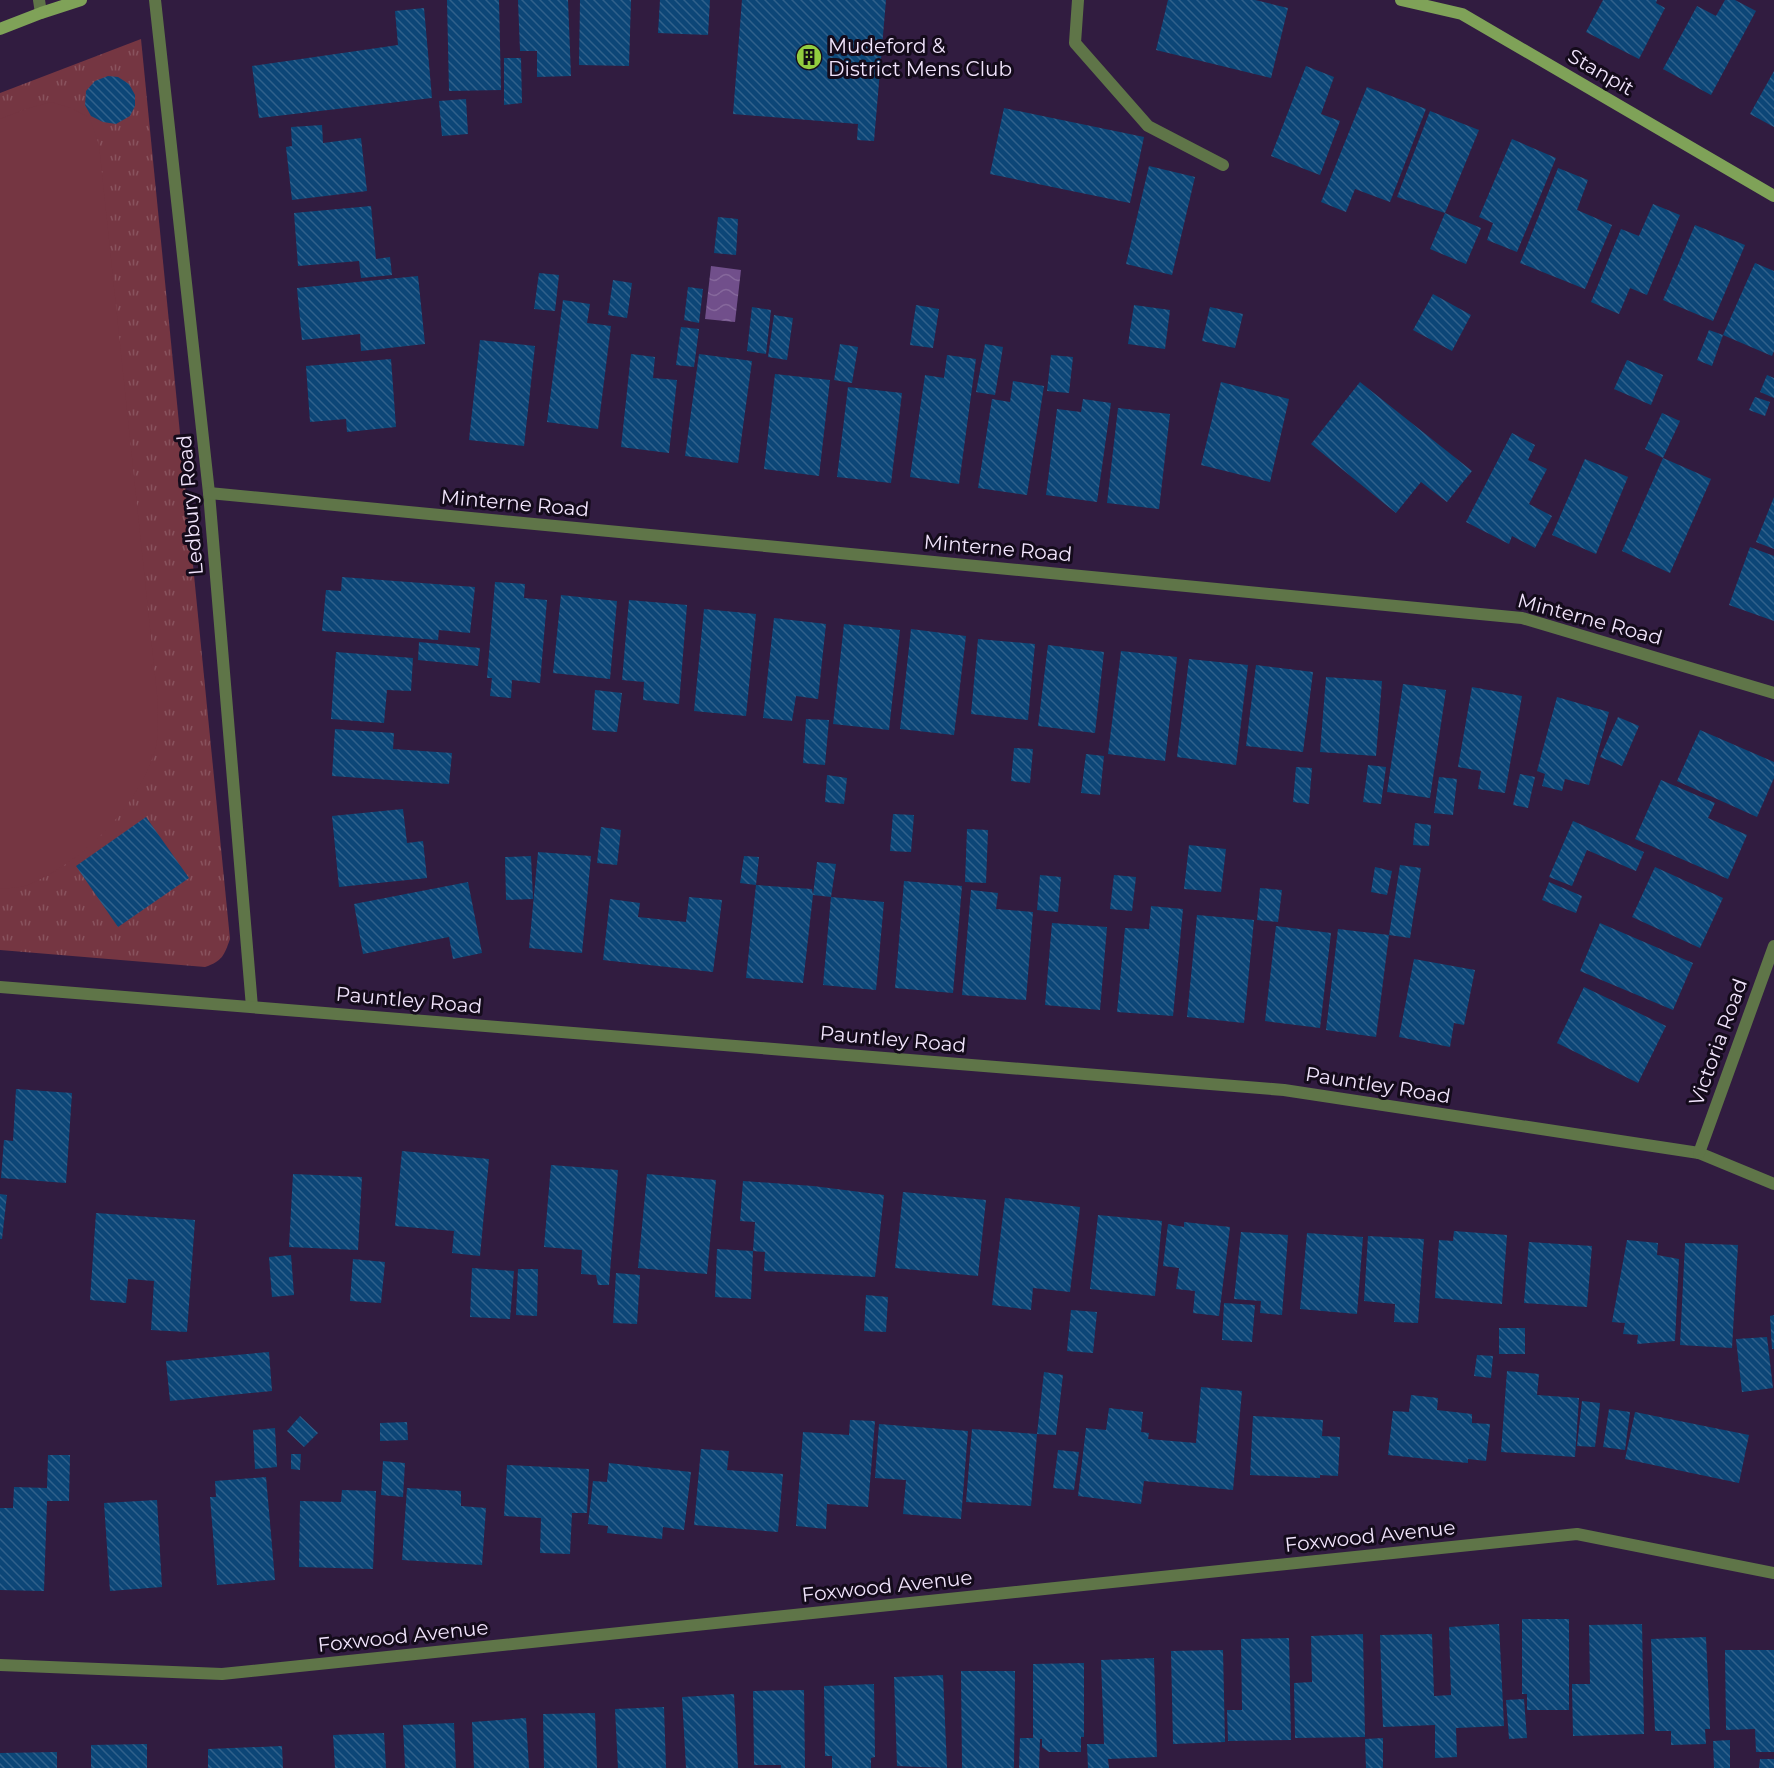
<svg xmlns="http://www.w3.org/2000/svg" width="1774" height="1768" font-family="Montserrat,sans-serif">
	<style>
		.grass { fill: url(#grass-tufts) }
		.pitch { fill: #753642 }
		.water { fill: url(#water-waves) }
		.building { fill: url(#building-back-hatch) }
		.lines { fill: none; stroke-linecap: round; stroke-linejoin: round }
		.street { stroke: #5f7548; stroke-width: 12 }
		.secondary { stroke: #7fa258; stroke-width: 12 }
		.labels { text-anchor: middle; dominant-baseline: central; stroke-width: 6; stroke-linejoin: round; paint-order: stroke }
		.poi-label { font-size: 20px; fill: #f2e5fd; stroke: #140b1b; text-anchor: start }
		.street-label { font-size: 20px; fill: #f2e5fd; stroke: #140b1b }
	</style>
	<defs>
		<pattern id="grass-tufts" width="24" height="20" patternUnits="userSpaceOnUse" patternTransform="scale(1.5)"><rect width="24" height="20" fill="#753642"/><path d="M3 7l-1-3M5 7V3M7 7l1-3M15 17l-1-3M17 17v-4M19 17l1-3" fill="none" stroke="#89535e"/></pattern>
		<pattern id="water-waves" width="16" height="10" patternUnits="userSpaceOnUse" patternTransform="scale(1.5)"><rect width="16" height="10" fill="#714f8b"/><path d="M0 5q4-4 8 0t8 0" fill="none" stroke="#86689c"/></pattern>
		<pattern id="building-back-hatch" width="6" height="6" patternUnits="userSpaceOnUse" patternTransform="scale(1.5)"><rect width="6" height="6" fill="#0c4677"/><path d="M-1 5l2 2M0 0l6 6M5-1l2 2" fill="none" stroke="#30618b"/></pattern>
	</defs>
	<rect width="100%" height="100%" fill="#311c40"/>
	<!-- grass -->
	<path class="grass" d="M141,39L230,939C224,956 222,961 205,967L0,950V93Z"/>
	<!-- pitch -->
	<path class="pitch" d="M51,102L71,108L90,118L99,145L158,704C157,718 159,739 155,751C136,809 84,861 28,885C19,888 9,888 0,889V119L26,109Z"/>
	<!-- water -->
	<polygon class="water" points="711,266 741,270 735,322 705,319"/>
	<!-- building -->
	<g class="building">
		<polygon points="447,0 499,0 501,90 449,91"/>
		<polygon points="518,0 568,0 571,76 537,77 537,51 520,51"/>
		<polygon points="580,0 631,0 629,66 579,65"/>
		<polygon points="660,0 710,0 708,35 658,33"/>
		<polygon points="742,0 886,0 874,141 857,140 858,124 733,114"/>
		<polygon points="1168,0 1255,0 1288,8 1271,78 1156,50"/>
		<polygon points="1603,0 1657,0 1656,3 1665,8 1639,59 1586,32"/>
		<polygon points="1725,0 1735,0 1756,11 1711,95 1663,69 1697,6 1716,16"/>
		<polygon points="424,8 432,98 259,118 252,66 398,45 395,11"/>
		<polygon points="504,58 521,58 522,103 504,105"/>
		<polygon points="1306,66 1334,77 1321,114 1340,121 1320,175 1271,156"/>
		<polygon points="1774,71 1774,127 1750,114"/>
		<polygon points="108,76 118,77 129,84 135,95 135,106 130,116 116,124 103,122 91,116 85,105 86,91 95,81"/>
		<polygon points="1367,87 1426,109 1390,202 1355,189 1346,212 1321,202"/>
		<polygon points="466,99 468,134 442,136 439,101"/>
		<polygon points="1004,108 1144,137 1130,203 990,174"/>
		<polygon points="1430,111 1479,130 1445,213 1481,228 1466,264 1430,249 1445,213 1397,197"/>
		<polygon points="322,125 323,143 361,138 367,191 292,200 286,147 292,146 291,127"/>
		<polygon points="1512,139 1556,158 1517,252 1487,240 1493,223 1479,217"/>
		<polygon points="1149,166 1195,177 1172,275 1126,264"/>
		<polygon points="1558,168 1588,180 1577,210 1612,225 1585,289 1520,263"/>
		<polygon points="1653,204 1680,215 1647,295 1630,288 1619,314 1591,302 1621,229 1639,236"/>
		<polygon points="371,206 376,259 390,257 392,275 361,278 359,261 298,266 294,213"/>
		<polygon points="718,217 738,219 736,255 714,253"/>
		<polygon points="1695,225 1745,245 1713,321 1663,300"/>
		<polygon points="1755,263 1774,271 1774,351 1772,356 1723,335"/>
		<polygon points="539,273 559,275 555,311 534,309"/>
		<polygon points="418,276 425,344 361,351 360,334 302,340 297,288"/>
		<polygon points="613,280 632,283 627,318 608,315"/>
		<polygon points="688,287 703,289 699,323 684,320"/>
		<polygon points="1433,294 1471,315 1452,351 1413,330"/>
		<polygon points="563,300 590,304 587,323 611,326 598,429 547,422"/>
		<polygon points="916,305 939,309 933,348 910,345"/>
		<polygon points="1134,305 1170,310 1165,349 1128,344"/>
		<polygon points="752,307 771,310 766,354 747,351"/>
		<polygon points="1210,307 1243,314 1235,348 1202,341"/>
		<polygon points="774,315 793,318 787,360 768,357"/>
		<polygon points="681,327 699,329 694,367 676,365"/>
		<polygon points="1709,330 1723,335 1712,366 1697,360"/>
		<polygon points="480,340 535,346 524,446 469,440"/>
		<polygon points="840,344 858,347 852,383 834,380"/>
		<polygon points="985,344 1003,347 995,395 976,392"/>
		<polygon points="631,354 655,357 653,378 677,380 669,453 621,447"/>
		<polygon points="699,354 752,361 738,463 685,456"/>
		<polygon points="947,355 976,359 959,484 910,477 925,375 944,378"/>
		<polygon points="1051,355 1073,357 1069,393 1047,391"/>
		<polygon points="391,359 396,427 347,432 346,419 310,422 306,366"/>
		<polygon points="1627,360 1663,375 1651,405 1614,389"/>
		<polygon points="775,374 830,380 819,476 764,469"/>
		<polygon points="1767,375 1774,378 1774,398 1760,392"/>
		<polygon points="1013,381 1044,386 1027,495 978,488 992,399 1010,402"/>
		<polygon points="1221,382 1289,399 1270,482 1201,465"/>
		<polygon points="1360,382 1472,471 1447,502 1421,482 1396,513 1311,444"/>
		<polygon points="848,387 902,393 891,483 837,477"/>
		<polygon points="1755,397 1770,402 1765,416 1749,410"/>
		<polygon points="1083,399 1111,403 1097,502 1046,495 1057,409 1081,412"/>
		<polygon points="1118,408 1170,414 1159,509 1107,503"/>
		<polygon points="1662,413 1680,421 1663,458 1645,449"/>
		<polygon points="1512,433 1535,445 1528,460 1547,469 1529,504 1552,516 1535,548 1512,536 1509,544 1466,522"/>
		<polygon points="1663,458 1711,479 1670,573 1622,551"/>
		<polygon points="1585,459 1628,477 1596,554 1552,535"/>
		<polygon points="1774,497 1774,549 1756,542"/>
		<polygon points="1750,547 1774,556 1774,621 1729,605"/>
		<polygon points="342,577 475,587 470,633 439,630 438,640 322,631 326,590 341,591"/>
		<polygon points="495,582 525,584 524,598 547,600 540,683 512,680 511,698 490,696 492,678 487,678"/>
		<polygon points="561,595 617,601 610,679 553,673"/>
		<polygon points="629,600 687,605 679,704 643,700 644,682 622,680"/>
		<polygon points="704,609 756,614 746,716 694,711"/>
		<polygon points="774,618 826,624 818,699 796,696 792,721 763,718"/>
		<polygon points="844,624 900,630 889,730 833,724"/>
		<polygon points="911,629 966,636 954,735 900,729"/>
		<polygon points="978,639 1035,644 1028,720 971,714"/>
		<polygon points="419,642 480,648 478,666 418,660"/>
		<polygon points="1048,645 1104,652 1095,733 1038,726"/>
		<polygon points="1121,651 1177,657 1165,761 1108,754"/>
		<polygon points="336,652 413,658 411,691 387,690 384,723 331,719"/>
		<polygon points="1189,659 1248,665 1236,765 1177,757"/>
		<polygon points="1256,665 1313,672 1303,752 1246,746"/>
		<polygon points="1326,677 1382,681 1376,756 1320,752"/>
		<polygon points="1403,684 1446,690 1430,798 1387,792"/>
		<polygon points="1472,687 1522,696 1505,793 1478,789 1481,771 1458,767"/>
		<polygon points="595,690 622,693 617,732 592,730"/>
		<polygon points="1557,697 1609,712 1589,785 1565,779 1562,791 1542,786 1545,774 1537,771"/>
		<polygon points="1618,717 1639,726 1622,766 1600,757"/>
		<polygon points="806,719 829,720 825,765 803,763"/>
		<polygon points="335,729 394,733 393,749 452,753 449,784 332,776"/>
		<polygon points="1700,730 1774,762 1774,778 1757,817 1677,781"/>
		<polygon points="1014,748 1033,749 1030,783 1011,781"/>
		<polygon points="1086,754 1104,756 1100,795 1081,793"/>
		<polygon points="1368,765 1386,767 1381,804 1363,802"/>
		<polygon points="1296,767 1312,768 1309,804 1293,802"/>
		<polygon points="1520,774 1535,777 1528,808 1513,805"/>
		<polygon points="827,775 847,778 844,804 825,802"/>
		<polygon points="1439,777 1457,779 1453,815 1434,813"/>
		<polygon points="1661,780 1715,803 1708,818 1747,835 1728,879 1635,839"/>
		<polygon points="403,809 407,843 423,841 427,878 339,887 332,816"/>
		<polygon points="893,814 914,815 911,852 890,851"/>
		<polygon points="146,817 189,878 118,927 76,866"/>
		<polygon points="1573,821 1644,852 1636,871 1587,850 1572,886 1549,877"/>
		<polygon points="1415,823 1431,825 1429,846 1413,845"/>
		<polygon points="601,827 621,830 617,865 597,863"/>
		<polygon points="967,829 988,830 986,883 965,882"/>
		<polygon points="1189,845 1226,849 1221,892 1184,889"/>
		<polygon points="538,852 591,856 582,953 529,948"/>
		<polygon points="531,856 533,899 506,900 505,857"/>
		<polygon points="744,856 759,857 756,885 812,889 813,895 817,862 836,864 831,897 813,895 803,983 746,978 756,885 740,883"/>
		<polygon points="1400,865 1421,868 1410,938 1389,935"/>
		<polygon points="1375,867 1392,871 1387,895 1371,892"/>
		<polygon points="1655,867 1723,898 1700,948 1632,917"/>
		<polygon points="1040,875 1061,877 1058,912 1037,910"/>
		<polygon points="1114,875 1136,877 1132,911 1110,909"/>
		<polygon points="904,881 962,886 953,993 895,988"/>
		<polygon points="468,882 482,953 453,959 449,937 363,954 354,904"/>
		<polygon points="1549,882 1582,896 1576,913 1542,900"/>
		<polygon points="1260,888 1282,890 1278,922 1257,920"/>
		<polygon points="971,890 998,893 996,909 1033,912 1026,1000 962,995"/>
		<polygon points="689,897 722,900 713,972 603,960 610,899 640,903 638,917 686,922"/>
		<polygon points="831,897 884,902 876,990 823,985"/>
		<polygon points="1151,906 1183,909 1173,1016 1117,1012 1125,928 1149,929"/>
		<polygon points="1197,915 1254,920 1244,1023 1187,1017"/>
		<polygon points="1052,923 1107,927 1100,1010 1045,1005"/>
		<polygon points="1600,923 1693,963 1673,1010 1580,971"/>
		<polygon points="1276,926 1331,933 1320,1028 1265,1021"/>
		<polygon points="1338,929 1389,935 1376,1037 1326,1030"/>
		<polygon points="1414,959 1475,970 1464,1025 1454,1023 1450,1047 1399,1037"/>
		<polygon points="1584,987 1666,1026 1638,1083 1557,1043"/>
		<polygon points="16,1089 72,1093 66,1183 1,1178 4,1140 13,1141"/>
		<polygon points="402,1151 489,1159 480,1256 452,1253 454,1231 395,1226"/>
		<polygon points="551,1165 618,1170 609,1285 598,1285 596,1275 581,1274 582,1250 544,1247"/>
		<polygon points="293,1174 362,1177 358,1250 289,1247"/>
		<polygon points="647,1174 716,1180 707,1274 638,1268"/>
		<polygon points="743,1181 813,1186 884,1195 875,1277 764,1271 765,1252 753,1251 755,1222 740,1221"/>
		<polygon points="903,1192 986,1200 978,1276 895,1268"/>
		<polygon points="0,1194 7,1195 2,1239 0,1239"/>
		<polygon points="1005,1198 1080,1207 1070,1292 1033,1288 1031,1310 992,1305"/>
		<polygon points="96,1213 195,1220 187,1332 151,1330 154,1281 128,1279 126,1303 90,1300"/>
		<polygon points="1098,1215 1162,1221 1155,1296 1090,1289"/>
		<polygon points="1184,1222 1230,1227 1219,1316 1193,1313 1195,1291 1176,1289 1179,1268 1163,1266 1168,1224 1184,1227"/>
		<polygon points="1454,1231 1507,1235 1502,1304 1435,1298 1439,1240 1453,1241"/>
		<polygon points="1241,1232 1288,1235 1282,1315 1260,1313 1261,1301 1234,1299"/>
		<polygon points="1307,1233 1363,1237 1357,1314 1300,1309"/>
		<polygon points="1368,1236 1424,1239 1418,1323 1394,1322 1395,1304 1364,1301"/>
		<polygon points="1627,1240 1658,1243 1657,1255 1679,1259 1675,1341 1637,1344 1638,1335 1623,1334 1625,1323 1612,1322"/>
		<polygon points="1529,1242 1592,1246 1587,1307 1524,1303"/>
		<polygon points="1685,1243 1738,1245 1732,1348 1680,1345"/>
		<polygon points="717,1249 753,1251 751,1299 715,1297"/>
		<polygon points="291,1255 294,1295 272,1297 269,1257"/>
		<polygon points="353,1259 385,1262 381,1303 350,1301"/>
		<polygon points="472,1268 514,1271 510,1319 470,1317"/>
		<polygon points="518,1269 538,1269 537,1316 516,1315"/>
		<polygon points="616,1273 640,1275 637,1324 613,1323"/>
		<polygon points="866,1295 888,1297 886,1332 864,1331"/>
		<polygon points="1224,1303 1255,1305 1252,1342 1222,1340"/>
		<polygon points="1071,1310 1097,1312 1093,1353 1067,1351"/>
		<polygon points="1774,1315 1774,1349 1772,1349 1770,1316"/>
		<rect x="1499" y="1328" width="26" height="26"/>
		<polygon points="1767,1337 1773,1388 1742,1392 1736,1339"/>
		<polygon points="269,1352 272,1391 170,1401 166,1361"/>
		<polygon points="1477,1355 1493,1356 1491,1378 1474,1376"/>
		<polygon points="1507,1371 1539,1374 1537,1395 1579,1398 1575,1457 1501,1452"/>
		<polygon points="1044,1372 1063,1375 1056,1435 1037,1434 1031,1506 966,1502 972,1429 1037,1434"/>
		<polygon points="1201,1387 1242,1391 1233,1490 1144,1481 1141,1504 1078,1496 1086,1428 1106,1430 1109,1408 1143,1412 1141,1432 1149,1433 1148,1439 1196,1443"/>
		<polygon points="1411,1395 1438,1398 1437,1410 1472,1414 1472,1423 1490,1424 1486,1461 1468,1459 1468,1463 1388,1455 1393,1411 1409,1412"/>
		<polygon points="1582,1401 1600,1403 1595,1447 1577,1446"/>
		<polygon points="1609,1409 1630,1412 1625,1450 1603,1447"/>
		<polygon points="1635,1412 1749,1435 1739,1483 1625,1459"/>
		<polygon points="300,1416 318,1433 304,1447 287,1431"/>
		<polygon points="1253,1416 1323,1420 1322,1436 1340,1437 1338,1476 1320,1475 1320,1478 1250,1475"/>
		<polygon points="850,1420 875,1421 868,1507 827,1504 826,1529 796,1526 803,1432 849,1435"/>
		<polygon points="407,1422 408,1440 380,1441 380,1423"/>
		<polygon points="879,1424 968,1431 961,1519 903,1514 906,1480 875,1478"/>
		<polygon points="275,1428 277,1467 255,1469 253,1430"/>
		<polygon points="701,1449 729,1451 727,1470 783,1474 778,1532 694,1525"/>
		<polygon points="1058,1450 1079,1452 1074,1490 1053,1488"/>
		<polygon points="291,1454 301,1454 300,1470 291,1469"/>
		<polygon points="48,1455 70,1455 69,1501 47,1501 44,1591 0,1590 0,1508 13,1508 14,1487 47,1488"/>
		<polygon points="383,1461 405,1463 403,1497 381,1495"/>
		<polygon points="609,1463 691,1472 684,1530 663,1527 662,1539 607,1533 608,1526 588,1524 593,1481 607,1482"/>
		<polygon points="507,1465 589,1469 587,1513 572,1513 570,1554 540,1553 541,1518 504,1516"/>
		<polygon points="266,1477 275,1580 217,1585 210,1497 216,1497 215,1481"/>
		<polygon points="407,1488 461,1491 461,1506 486,1508 482,1565 402,1560"/>
		<polygon points="342,1490 376,1491 373,1569 299,1567 300,1501 341,1502"/>
		<polygon points="157,1500 162,1587 110,1591 104,1503"/>
		<polygon points="1522,1619 1569,1619 1569,1710 1527,1710 1527,1694 1522,1694"/>
		<polygon points="1499,1624 1504,1726 1456,1728 1457,1757 1435,1758 1435,1725 1383,1727 1380,1635 1432,1634 1434,1696 1451,1695 1449,1627"/>
		<polygon points="1642,1624 1644,1734 1573,1736 1572,1684 1590,1684 1589,1625"/>
		<polygon points="1363,1634 1365,1737 1295,1738 1294,1683 1312,1682 1311,1636"/>
		<polygon points="1706,1637 1710,1729 1705,1729 1706,1744 1671,1745 1671,1731 1655,1731 1651,1639"/>
		<polygon points="1289,1638 1291,1740 1228,1741 1227,1710 1242,1710 1241,1639"/>
		<polygon points="1223,1650 1225,1742 1173,1744 1171,1651"/>
		<polygon points="1725,1650 1774,1650 1774,1752 1756,1752 1755,1729 1726,1730"/>
		<polygon points="1154,1658 1157,1757 1108,1759 1109,1768 1088,1768 1087,1744 1104,1744 1101,1660"/>
		<polygon points="1084,1663 1084,1737 1081,1737 1081,1752 1049,1752 1042,1747 1042,1739 1040,1739 1039,1768 1019,1768 1020,1738 1033,1738 1033,1664"/>
		<polygon points="961,1671 1015,1671 1014,1768 962,1768"/>
		<polygon points="943,1675 947,1768 897,1766 894,1677"/>
		<polygon points="874,1684 875,1757 871,1758 871,1768 832,1768 832,1756 825,1756 824,1686"/>
		<polygon points="804,1690 805,1768 781,1768 781,1765 754,1765 753,1691"/>
		<polygon points="734,1694 738,1768 686,1768 682,1697"/>
		<polygon points="1524,1699 1527,1738 1509,1739 1506,1700"/>
		<polygon points="664,1707 666,1768 618,1768 615,1709"/>
		<polygon points="595,1713 597,1768 544,1768 543,1714"/>
		<polygon points="526,1718 529,1768 474,1768 472,1722"/>
		<polygon points="454,1723 456,1768 405,1768 403,1725"/>
		<polygon points="384,1733 386,1768 335,1768 333,1735"/>
		<polygon points="1383,1738 1383,1768 1366,1768 1365,1739"/>
		<polygon points="1730,1740 1730,1768 1714,1768 1713,1741"/>
		<polygon points="147,1744 147,1768 91,1768 91,1745"/>
		<polygon points="282,1746 283,1768 208,1768 208,1749"/>
		<polygon points="57,1752 57,1768 0,1768 0,1753"/>
		<polygon points="1760,1759 1774,1759 1774,1768 1759,1768"/>
	</g>
	<g class="lines">
		<!-- street -->
		<g class="street">
			<polyline points="39,0 41,13"/>
			<polyline points="155,0 209,493 252,1007"/>
			<polyline points="1078,0 1075,43 1148,126 1223,165"/>
			<polyline points="209,493 1522,618 1774,693"/>
			<polyline points="0,987 1284,1090 1699,1153 1774,1184"/>
			<polyline points="1699,1153 1774,946"/>
			<polyline points="0,1665 222,1674 1577,1534 1774,1573"/>
		</g>
		<!-- secondary -->
		<g class="secondary">
			<polyline points="1401,0 1462,14 1774,196"/>
			<polyline points="0,29 41,13 81,0"/>
		</g>
	</g>
	<!-- icons -->
	<defs>
		<g id="building-disc" transform="scale(1.35)"><circle r="9.5" fill="#92cd3f" stroke="#140b1b"/><path d="M-4-6H4V6H1V3H-1V6H-4ZM-2.5-4.3h1.7v1.8h-1.7ZM.8-4.3h1.7v1.8H.8ZM-2.5-1h1.7V.8h-1.7ZM.8-1h1.7V.8H.8Z" fill="#111"/></g>
	</defs>
	<g fill-rule="evenodd">
		<use href="#building-disc" x="809" y="57"/>
	</g>
	<g class="labels">
		<!-- poi labels -->
		<g class="poi-label">
			<text x="828" y="46">Mudeford &amp;<tspan x="828" dy="23">District Mens Club</tspan></text>
		</g>
		<!-- street labels -->
		<g class="street-label">
			<text transform="translate(1601 72) rotate(30)">Stanpit</text>
			<text transform="translate(515 503) rotate(5)">Minterne Road</text>
			<text transform="translate(190 505) rotate(-95)">Ledbury Road</text>
			<text transform="translate(998 548) rotate(5)">Minterne Road</text>
			<text transform="translate(1590 619) rotate(15)">Minterne Road</text>
			<text transform="translate(409 1000) rotate(5)">Pauntley Road</text>
			<text transform="translate(893 1039) rotate(5)">Pauntley Road</text>
			<text transform="translate(1718 1042) rotate(-70)">Victoria Road</text>
			<text transform="translate(1378 1085) rotate(9)">Pauntley Road</text>
			<text transform="translate(1370 1536) rotate(-6)">Foxwood Avenue</text>
			<text transform="translate(887 1586) rotate(-6)">Foxwood Avenue</text>
			<text transform="translate(403 1636) rotate(-6)">Foxwood Avenue</text>
		</g>
	</g>
</svg>
